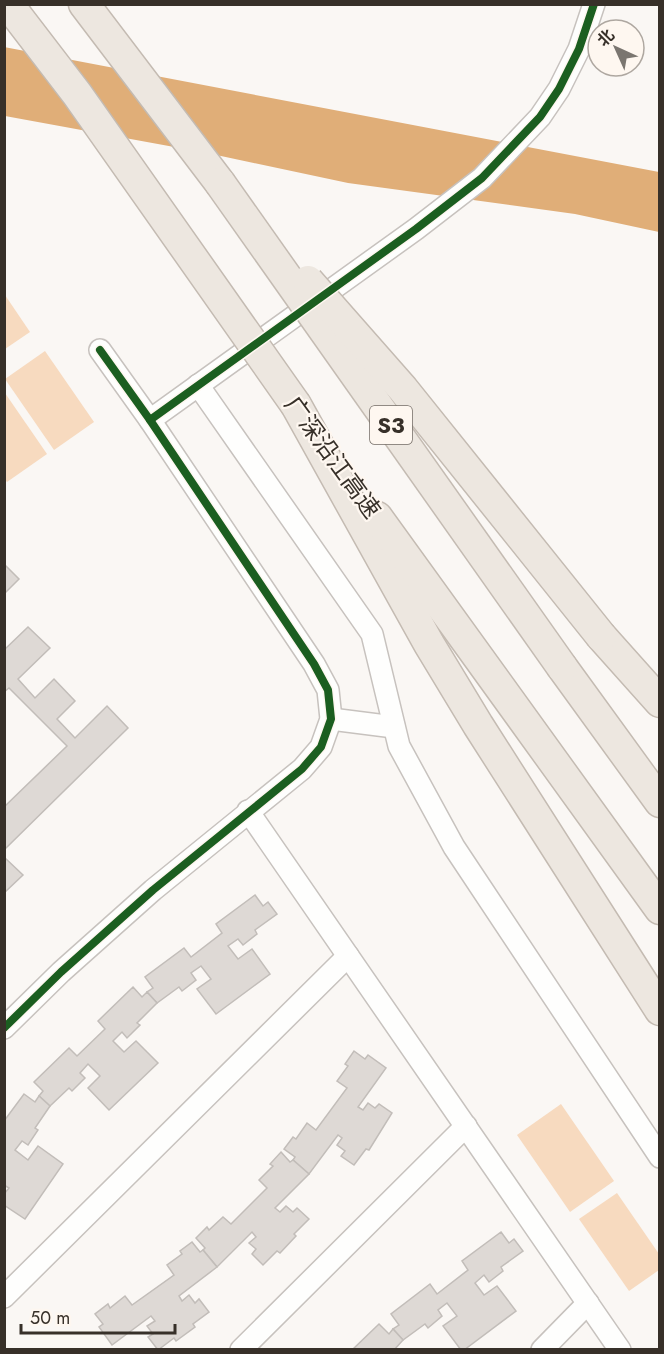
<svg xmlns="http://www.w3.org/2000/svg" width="664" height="1354" font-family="Jost,'Noto Sans SC',sans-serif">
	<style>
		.green { fill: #f7dabf }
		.water { fill: #e0ae78 }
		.building { fill: #ded9d5; stroke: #c2bdb9; stroke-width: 1.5 }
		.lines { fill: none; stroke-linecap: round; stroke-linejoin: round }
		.minor-casing { stroke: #c7c2be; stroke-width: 24 }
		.highway-casing { stroke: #c4bbb2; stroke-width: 33 }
		.minor { stroke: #fefefd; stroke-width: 21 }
		.highway { stroke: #ede7e0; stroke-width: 30 }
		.highway-bridge-casing { stroke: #c4bbb2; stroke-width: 33; stroke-linecap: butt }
		.highway-bridge { stroke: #ede7e0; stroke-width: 30 }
		.cycleway-casing { stroke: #fef7f0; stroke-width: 11 }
		.cycleway { stroke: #1b5e20; stroke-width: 8 }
		.labels { text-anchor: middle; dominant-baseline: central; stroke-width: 4.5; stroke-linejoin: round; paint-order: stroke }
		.shield { fill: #fef7f0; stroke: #736c65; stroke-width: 1.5 }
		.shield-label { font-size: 22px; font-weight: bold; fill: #373029 }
		.street-label { font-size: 24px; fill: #373029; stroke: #fef7f0 }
	</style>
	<rect width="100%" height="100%" fill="#faf7f4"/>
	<!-- green -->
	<g class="green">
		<polygon points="5,295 30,332 5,349 4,349"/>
		<polygon points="45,351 94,422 54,450 5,379"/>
		<polygon points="5,393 47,454 7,482 4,479"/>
		<polygon points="561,1104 614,1181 570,1212 517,1135"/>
		<polygon points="617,1193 659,1254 659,1270 629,1291 579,1219"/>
	</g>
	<!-- water -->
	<polygon class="water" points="4,47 659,172 659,232 575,214 348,183 207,153 5,116"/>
	<!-- building -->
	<g class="building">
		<polygon points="4,564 19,579 4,594"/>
		<polygon points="28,627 50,648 18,679 35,698 54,679 75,701 57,719 75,738 107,706 128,728 4,850 4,807 67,746 9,688 4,692 4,650"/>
		<polygon points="4,857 23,875 4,893"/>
		<polygon points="255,895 263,906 268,902 277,914 255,930 257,934 243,945 238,939 228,946 238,959 252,949 270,974 216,1014 197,989 211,979 201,966 191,973 196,980 182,991 179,987 157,1003 147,992 153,988 145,977 184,948 191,957 222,933 216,924"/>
		<polygon points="133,987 142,997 147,992 157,1003 137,1023 140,1025 127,1038 122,1032 113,1041 124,1052 136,1041 158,1063 109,1110 88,1088 100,1076 88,1064 80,1073 85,1078 72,1091 69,1088 50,1106 39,1096 43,1091 34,1082 69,1048 77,1056 105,1029 98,1021"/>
		<polygon points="354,1051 365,1059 368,1055 386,1068 358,1107 363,1110 368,1103 375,1108 379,1104 392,1113 369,1150 366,1149 354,1165 341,1156 345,1151 337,1145 342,1138 338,1135 309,1174 293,1160 295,1157 284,1149 293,1137 296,1139 307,1123 316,1130 347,1088 337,1081 348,1066 345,1064"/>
		<polygon points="24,1094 35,1102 39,1096 50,1106 35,1128 38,1130 28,1145 22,1141 15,1150 28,1160 38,1146 63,1164 25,1219 4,1205 4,1194 9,1188 4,1185 4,1121"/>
		<polygon points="281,1152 290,1162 293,1160 309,1174 275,1208 280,1212 286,1206 293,1212 297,1208 309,1219 294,1234 296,1236 280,1253 277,1251 263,1265 252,1254 256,1249 249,1243 256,1237 252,1232 217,1267 203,1250 205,1248 196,1238 207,1227 209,1230 223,1217 231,1224 267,1188 259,1180 273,1166 270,1164"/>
		<polygon points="501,1232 509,1243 514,1239 523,1251 501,1267 503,1271 489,1282 484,1275 475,1283 484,1295 497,1286 516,1311 464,1350 461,1350 443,1326 457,1316 447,1303 438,1310 442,1316 428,1328 425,1324 403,1340 393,1329 399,1325 391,1314 430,1284 437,1294 468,1270 462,1261"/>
		<polygon points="192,1242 200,1252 203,1250 217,1267 179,1296 182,1301 189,1295 195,1303 199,1299 209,1312 193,1324 195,1327 176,1341 174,1338 158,1350 148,1337 153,1334 147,1326 155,1321 151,1316 112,1345 99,1327 103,1324 95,1314 108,1304 110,1308 125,1296 132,1305 174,1275 167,1265 182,1254 180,1251"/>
		<polygon points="379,1324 389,1334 393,1329 403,1340 394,1350 352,1350"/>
	</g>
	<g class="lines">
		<!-- minor casing -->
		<g class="minor-casing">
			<g id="minor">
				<polyline points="198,385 372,634 399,746 454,847 660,1157"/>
				<polyline points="150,420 416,229 482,178 540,117 559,89 579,49 594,4"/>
				<polyline points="331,719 394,727"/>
				<polyline points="248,811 620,1350"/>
				<polyline points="4,1028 61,972 153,890 302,769 321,747 331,719 328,690 314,664 150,420 100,350"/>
				<polyline points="4,1297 348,956"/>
				<polyline points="241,1350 466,1126"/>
				<polyline points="542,1350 588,1303"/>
			</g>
		</g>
		<!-- highway casing -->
		<g class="highway-casing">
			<g id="highway">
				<polyline points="84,4 220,183"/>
				<polyline points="296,405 429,644 478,725 660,1010"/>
				<polyline points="377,517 660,909"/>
				<polyline points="601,636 660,702"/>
				<polyline points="562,667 660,802"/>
			</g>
		</g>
		<!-- minor -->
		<use href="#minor" class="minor"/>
		<!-- highway -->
		<use href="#highway" class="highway"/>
		<!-- highway-bridge casing -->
		<g class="highway-bridge-casing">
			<g id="highway-bridge">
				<polyline points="8,4 77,94 296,405"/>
				<polyline points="220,183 562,667"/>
				<polyline points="308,281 403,389 601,636"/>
			</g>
		</g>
		<!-- highway-bridge -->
		<use href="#highway-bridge" class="highway-bridge"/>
		<!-- cycleway casing -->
		<g class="cycleway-casing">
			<g id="cycleway">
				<polyline points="150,420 416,229 482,178 540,117 559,89 579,49 594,4"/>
				<polyline points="4,1028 61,972 153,890 302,769 321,747 331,719 328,690 314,664 150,420 100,350"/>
			</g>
		</g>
		<!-- cycleway -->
		<use href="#cycleway" class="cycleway"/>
	</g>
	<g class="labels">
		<!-- shield labels -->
		<rect class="shield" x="370" y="406" width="42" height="38" rx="4.5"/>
		<g class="shield-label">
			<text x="391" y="425">S3</text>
		</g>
		<!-- street labels -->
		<g class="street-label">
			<text transform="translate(333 457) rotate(54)">广深沿江高速</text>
		</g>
	</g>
	<!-- border -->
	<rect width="664" height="1354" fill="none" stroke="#373029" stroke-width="12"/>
	<!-- north arrow -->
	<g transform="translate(616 48) rotate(315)"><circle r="28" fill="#fef7f0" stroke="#aea7a0" stroke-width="1.5"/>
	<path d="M0-4.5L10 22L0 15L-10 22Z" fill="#7b7670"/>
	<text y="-9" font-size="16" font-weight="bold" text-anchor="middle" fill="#373029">北</text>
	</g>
	<!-- scale -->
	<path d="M21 1324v9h154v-9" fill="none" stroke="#373029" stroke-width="3"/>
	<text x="30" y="1324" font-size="18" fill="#373029" stroke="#fef7f0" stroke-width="4.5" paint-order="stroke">50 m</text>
</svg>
